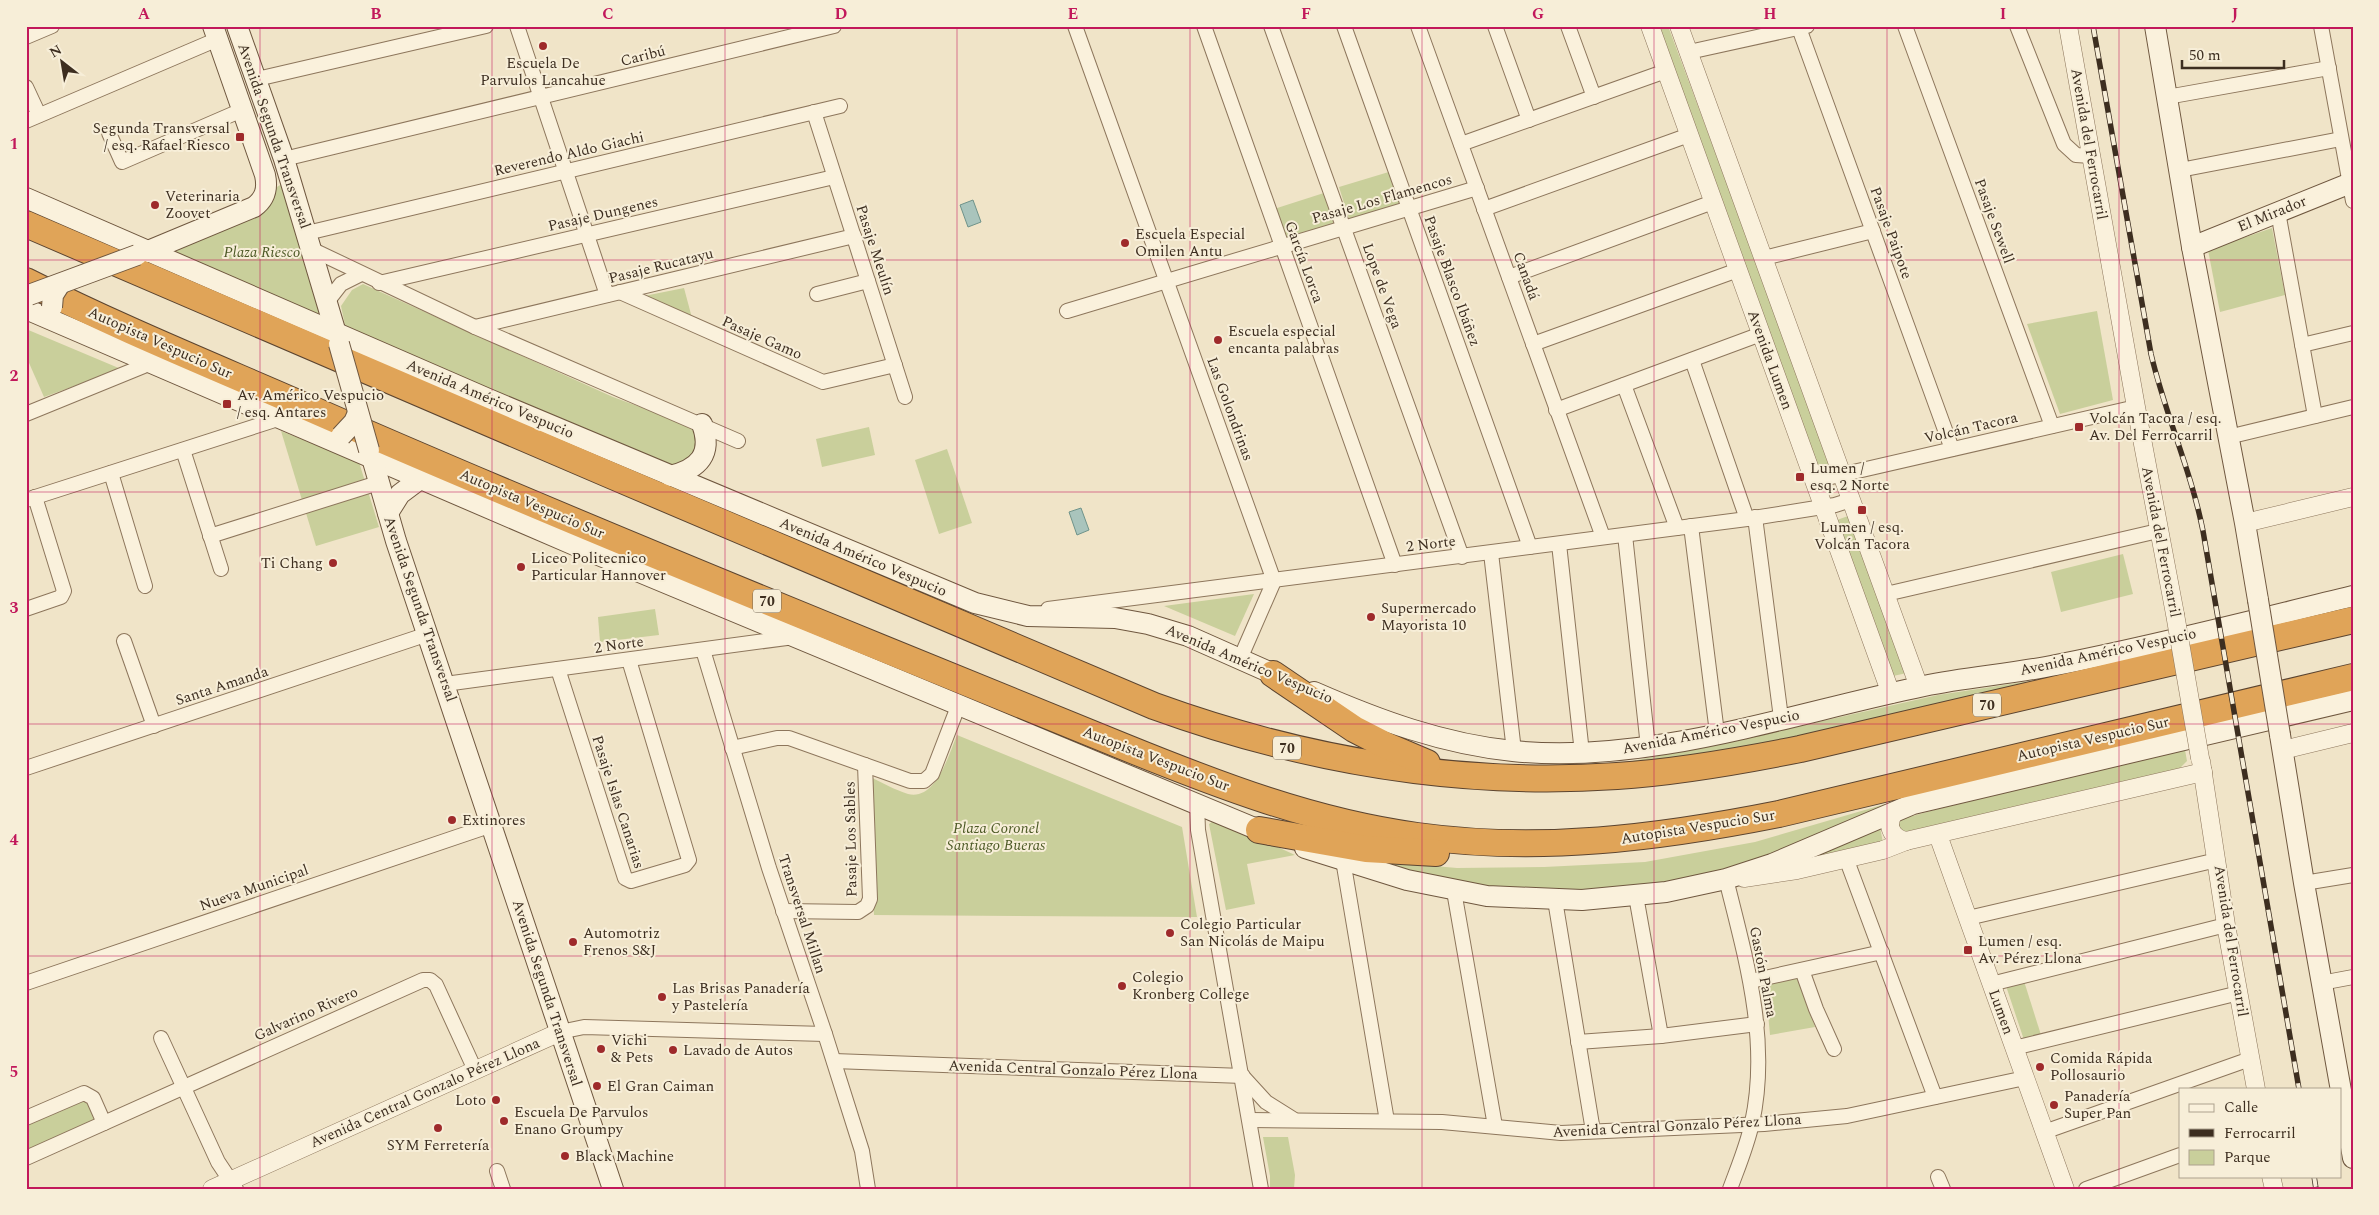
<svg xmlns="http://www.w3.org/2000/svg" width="2379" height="1215" font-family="Spectral,serif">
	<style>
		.green { fill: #c9cf9b }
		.water { fill: #a9c4bc; stroke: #6f938a }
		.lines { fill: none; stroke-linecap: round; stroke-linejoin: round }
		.minor-casing { stroke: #8d765c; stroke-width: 16 }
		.tertiary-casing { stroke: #8d765c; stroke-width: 19 }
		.secondary-casing { stroke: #6f573f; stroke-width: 22 }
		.motorway-casing { stroke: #5b4430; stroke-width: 28 }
		.minor { stroke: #faf1dc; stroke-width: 14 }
		.tertiary { stroke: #faf1dc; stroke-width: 18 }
		.secondary { stroke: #faf1dc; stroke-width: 20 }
		.motorway { stroke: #e0a458; stroke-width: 26 }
		.rail-casing { stroke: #3d2e20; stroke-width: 5.5 }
		.rail { stroke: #f7eed8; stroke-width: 4; stroke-dasharray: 11; stroke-linecap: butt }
		.tertiary-bridge-casing { stroke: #8d765c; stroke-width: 19; stroke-linecap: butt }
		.secondary-bridge-casing { stroke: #6f573f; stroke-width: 22; stroke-linecap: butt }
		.tertiary-bridge { stroke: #faf1dc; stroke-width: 18 }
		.secondary-bridge { stroke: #faf1dc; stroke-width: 20 }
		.grid { fill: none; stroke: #c2185b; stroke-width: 1; stroke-opacity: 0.55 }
		.poi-dot { fill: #9e2a2b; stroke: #f7eed8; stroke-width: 2 }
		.labels { text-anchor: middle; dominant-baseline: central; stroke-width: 4; stroke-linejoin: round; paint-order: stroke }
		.shield { fill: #f7eed8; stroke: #756857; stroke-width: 1 }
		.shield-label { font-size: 14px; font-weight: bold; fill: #3d2e20 }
		.street-label { font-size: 15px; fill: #3d2e20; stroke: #f7eed8 }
		.poi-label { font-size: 15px; fill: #3d2e20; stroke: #f7eed8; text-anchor: start }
		.park-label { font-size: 15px; font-style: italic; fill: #4d5a26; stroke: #f7eed8 }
		.neatline { fill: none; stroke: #c2185b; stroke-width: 2 }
		.grid-label { font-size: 16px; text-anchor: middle; font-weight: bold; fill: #c2185b }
	</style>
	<rect width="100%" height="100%" fill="#f0e4c8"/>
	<!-- green -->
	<g class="green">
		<polygon points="1658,26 1668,26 1832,465 1818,467"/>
		<polygon points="1392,171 1403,205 1350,222 1339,187"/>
		<polygon points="282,184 324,322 163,253"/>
		<polygon points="1327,192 1338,226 1284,243 1274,209"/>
		<polygon points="2272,228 2285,295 2220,312 2208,250"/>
		<path d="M363,284L613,397L689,425C698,436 697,445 692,458L674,469L346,330L341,306L352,290Z"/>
		<polygon points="684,288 692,318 639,297"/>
		<polygon points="2097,311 2113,400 2060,414 2027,324"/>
		<polygon points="26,329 121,369 44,397 26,356"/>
		<polygon points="869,427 875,455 822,467 816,439"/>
		<polygon points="281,431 359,462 379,527 316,546"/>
		<polygon points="947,449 972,523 939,534 915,460"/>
		<polygon points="1848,516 1907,673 1893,676 1837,520"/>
		<polygon points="2123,554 2133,594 2061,612 2051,572"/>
		<polygon points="1254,594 1235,636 1164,606"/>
		<polygon points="655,609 659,635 600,642 598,617"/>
		<polygon points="2037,680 2039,685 1744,753 1622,763 1725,743 1938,695"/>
		<path d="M957,735L1182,827L1197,917L874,915L868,776C881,782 895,790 908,794C936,801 949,754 957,735Z"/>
		<polygon points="2185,750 2187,761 2178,770 1901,833 1897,829 1898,820 1938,809"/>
		<polygon points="1906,798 1731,870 1605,894 1431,884 1364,860 1457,868 1544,867 1645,862 1755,842"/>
		<polygon points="1216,819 1295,855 1247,864 1255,904 1226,910 1209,824"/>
		<polygon points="1880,827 1883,843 1806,861"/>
		<polygon points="1798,977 1815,1027 1770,1035 1768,1013 1760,985"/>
		<polygon points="2023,978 2041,1035 2024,1040 2005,983"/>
		<polygon points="81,1097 88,1100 96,1118 92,1125 26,1154 26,1122"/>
		<polygon points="1263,1137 1288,1137 1295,1175 1294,1189 1270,1189 1270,1176"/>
	</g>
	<!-- water -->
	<g class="water">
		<polygon points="973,200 981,222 968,227 960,205"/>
		<polygon points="1081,508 1089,530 1077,535 1069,512"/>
	</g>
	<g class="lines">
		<!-- minor casing -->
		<g class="minor-casing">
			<g id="minor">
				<polyline points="517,26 607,295"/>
				<polyline points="1075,26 1274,581 1240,659"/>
				<polyline points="1204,26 1395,565"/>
				<polyline points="1271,26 1462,557"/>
				<polyline points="1344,26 1530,547"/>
				<polyline points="1418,26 1603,537"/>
				<polyline points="1495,26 1529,120"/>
				<polyline points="1568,26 1594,97"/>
				<polyline points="1905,26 2052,426"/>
				<polyline points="2017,26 2064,144 2076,155 2091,156"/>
				<polyline points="2321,26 2353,201"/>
				<polyline points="1799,28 1952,449"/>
				<polyline points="26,37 52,26"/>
				<polyline points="1689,52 1807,26"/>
				<polyline points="257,79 486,26"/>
				<polyline points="26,87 39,115"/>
				<polyline points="2167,97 2329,68"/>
				<polyline points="814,112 905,397"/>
				<polyline points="26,121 218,39"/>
				<polyline points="109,133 122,162 242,110"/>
				<polyline points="1461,144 1666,71"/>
				<polyline points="284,159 834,26"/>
				<polyline points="2180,170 2341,139"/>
				<polyline points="1484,209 1689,135"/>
				<polyline points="2278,212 2315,416"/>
				<polyline points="307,233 840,106"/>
				<polyline points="311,249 475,327 738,441"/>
				<polyline points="1764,258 1873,231"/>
				<polyline points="1509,277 1713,202"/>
				<polyline points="379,283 834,177"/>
				<polyline points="620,292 823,382 895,365"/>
				<polyline points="817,294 868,281"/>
				<polyline points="327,302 341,284 361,274"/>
				<polyline points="1067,311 1477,188"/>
				<polyline points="475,327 854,236"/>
				<polyline points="1533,344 1738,270"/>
				<polyline points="2302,345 2353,333"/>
				<polyline points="1692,360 1747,519"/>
				<polyline points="1624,385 1677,528"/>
				<polyline points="1556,410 1761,334"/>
				<polyline points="26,414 151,363"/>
				<polyline points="2228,437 2353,407"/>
				<polyline points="183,450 221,569"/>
				<polyline points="111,473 145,586"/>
				<polyline points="1814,481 2136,407"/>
				<polyline points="26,500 281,418"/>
				<polyline points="1755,517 1781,718"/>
				<polyline points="1691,526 1717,733"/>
				<polyline points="1625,535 1648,747"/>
				<polyline points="210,536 378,483"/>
				<polyline points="1559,544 1582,753"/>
				<polyline points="1491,553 1514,751"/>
				<polyline points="1886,594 2158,531"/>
				<polyline points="26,609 61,597 64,591 35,497"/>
				<polyline points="1048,609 1747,519 1835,505 1851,500"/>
				<polyline points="124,641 154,726"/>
				<polyline points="703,650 769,868 825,1034 862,1151 868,1189"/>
				<polyline points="558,669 625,878 631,881 685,865 689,860 629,660"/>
				<polyline points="445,684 794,637"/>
				<polyline points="732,748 777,738 789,738 910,781 924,781 932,774 959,704"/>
				<polyline points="26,768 428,634"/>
				<polyline points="1197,803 1198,830 1261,1189"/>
				<polyline points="1846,858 1935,1097"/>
				<polyline points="1343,860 1387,1121"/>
				<path d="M1726,879C1746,959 1770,1041 1752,1123C1747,1146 1738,1167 1730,1189"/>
				<polyline points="2304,883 2353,875"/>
				<polyline points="1454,891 1495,1126"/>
				<polyline points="1636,896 1661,1036"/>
				<polyline points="1555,900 1593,1131"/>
				<polyline points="783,911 858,912 867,906 870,899 865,765"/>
				<polyline points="1968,918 2217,860"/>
				<polyline points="1802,970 1816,1009 1834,1049"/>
				<polyline points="1751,981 1882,952"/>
				<polyline points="26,983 492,825"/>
				<polyline points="2321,983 2353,977"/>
				<polyline points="1991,984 2226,925"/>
				<polyline points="560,1032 584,1027 825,1034"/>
				<polyline points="161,1038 218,1162 236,1189"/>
				<polyline points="1578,1042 1661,1036 1757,1024"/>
				<polyline points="2014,1048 2239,993"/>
				<polyline points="834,1061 1243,1076"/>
				<polyline points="1245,1079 1266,1102 1293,1119"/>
				<polyline points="26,1118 84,1093 93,1098 104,1123"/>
				<polyline points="1250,1120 1442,1122 1561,1133 1764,1124 1847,1116 2025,1078"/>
				<polyline points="2044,1132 2250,1059"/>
				<polyline points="26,1158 423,980 430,980 436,985 475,1070"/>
				<polyline points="497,1171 503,1189"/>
				<polyline points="1938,1177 1943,1189"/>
				<polyline points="2086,1189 2180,1155"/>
			</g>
		</g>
		<!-- tertiary casing -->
		<g class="tertiary-casing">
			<g id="tertiary">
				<polyline points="1650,26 1891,694"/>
				<polyline points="1679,26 1919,687"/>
				<polyline points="2068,26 2136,407 2175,614"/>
				<polyline points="2245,523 2353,497"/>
				<polyline points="2283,750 2353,733"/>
				<polyline points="2201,761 2226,925 2256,1089"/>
				<path d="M1895,812C1885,824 1891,838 1906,841"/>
				<polyline points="1938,835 2065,1189"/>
				<polyline points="1744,878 1797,870 1883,850 1906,841 2203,772"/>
				<polyline points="2271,1176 2274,1189"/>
				<polyline points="212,1189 560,1032"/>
			</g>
		</g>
		<!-- secondary casing -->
		<g class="secondary-casing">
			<g id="secondary">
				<polyline points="237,26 284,159 338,340"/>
				<polyline points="2155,26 2192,247 2245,523 2258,600"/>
				<polyline points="26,198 486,398 975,603 1028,616 1115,618 1148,624 1188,636 1285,679"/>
				<polyline points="2192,247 2353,182"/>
				<path d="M141,254L254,207C265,199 268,189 265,175L213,26"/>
				<polyline points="26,309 572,544 1271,835"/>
				<polyline points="370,451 396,541 613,1189"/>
				<path d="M670,476C699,469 713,454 702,424"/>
				<polyline points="388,513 400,494 420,479"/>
				<path d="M1314,692C1378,720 1443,744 1513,751C1648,765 1792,713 1924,686C1967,677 2012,674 2056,665C2155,646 2254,620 2353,596"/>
				<polyline points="2280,735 2304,883 2353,1158"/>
				<polyline points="1305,848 1407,880 1487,896 1582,900 1666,892 1726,879 1772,864 1913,804 2353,700"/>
			</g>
		</g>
		<!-- motorway casing -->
		<g class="motorway-casing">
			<g id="motorway">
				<path d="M26,224L608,474L1154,706C1303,760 1458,787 1617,776C1679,772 1740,761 1800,749L2353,620"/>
				<path d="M26,281C115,326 208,364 300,404C491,488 685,568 879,647C960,680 1041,713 1122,746C1218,785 1314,822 1417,836C1539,853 1659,838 1779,814L2353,677"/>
				<polyline points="1273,674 1354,729 1387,746 1427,763"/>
				<polyline points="1259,830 1366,849 1436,853"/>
			</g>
		</g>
		<!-- minor -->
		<use href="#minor" class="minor"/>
		<!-- tertiary -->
		<use href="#tertiary" class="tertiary"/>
		<!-- secondary -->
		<use href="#secondary" class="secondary"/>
		<!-- motorway -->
		<use href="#motorway" class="motorway"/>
		<!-- rail casing -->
		<g class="rail-casing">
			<g id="rail">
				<path d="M2093,26L2151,354C2165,414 2191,470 2203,531L2299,1089"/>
				<polyline points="2314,1176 2316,1189"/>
			</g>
		</g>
		<!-- rail -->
		<use href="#rail" class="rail"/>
		<!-- tertiary-bridge casing -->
		<g class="tertiary-bridge-casing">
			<polyline id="tertiary-bridge" points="2175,614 2200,758"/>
		</g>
		<!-- secondary-bridge casing -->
		<g class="secondary-bridge-casing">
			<g id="secondary-bridge">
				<polyline points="29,295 137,255"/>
				<polyline points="52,307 53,295 60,284"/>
				<polyline points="339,344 369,450"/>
				<polyline points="341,436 354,422 358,413"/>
				<polyline points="2258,600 2280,735"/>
			</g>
		</g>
		<!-- tertiary-bridge -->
		<use href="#tertiary-bridge" class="tertiary-bridge"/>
		<!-- secondary-bridge -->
		<use href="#secondary-bridge" class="secondary-bridge"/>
	</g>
	<!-- grid -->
	<path class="grid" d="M260,26V1189M492,26V1189M725,26V1189M957,26V1189M1190,26V1189M1422,26V1189M1654,26V1189M1887,26V1189M2119,26V1189M26,260H2353M26,492H2353M26,724H2353M26,956H2353"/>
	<!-- markers -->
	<g class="poi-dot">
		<circle cx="543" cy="46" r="5"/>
		<rect x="235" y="132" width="10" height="10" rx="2.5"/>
		<circle cx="155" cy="205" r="5"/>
		<circle cx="1125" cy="243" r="5"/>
		<circle cx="1218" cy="340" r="5"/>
		<rect x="222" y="399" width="10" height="10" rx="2.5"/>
		<rect x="2074" y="422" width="10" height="10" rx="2.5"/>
		<rect x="1795" y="472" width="10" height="10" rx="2.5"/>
		<rect x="1857" y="505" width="10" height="10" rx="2.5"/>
		<circle cx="333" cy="563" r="5"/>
		<circle cx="521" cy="567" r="5"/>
		<circle cx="1371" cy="617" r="5"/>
		<circle cx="452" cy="820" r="5"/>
		<circle cx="1170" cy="933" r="5"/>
		<circle cx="573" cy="942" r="5"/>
		<rect x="1963" y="945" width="10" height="10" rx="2.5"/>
		<circle cx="1122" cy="986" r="5"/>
		<circle cx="662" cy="997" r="5"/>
		<circle cx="601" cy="1049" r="5"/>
		<circle cx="673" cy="1050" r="5"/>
		<circle cx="2040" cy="1067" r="5"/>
		<circle cx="597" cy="1086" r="5"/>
		<circle cx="496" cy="1100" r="5"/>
		<circle cx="2054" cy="1105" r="5"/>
		<circle cx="504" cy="1121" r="5"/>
		<circle cx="438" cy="1128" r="5"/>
		<circle cx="565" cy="1156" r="5"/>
	</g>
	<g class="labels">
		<!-- shield labels -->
		<g class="shield">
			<rect x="753" y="589.5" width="28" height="23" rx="4"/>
			<rect x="1973" y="693.5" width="28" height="23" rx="4"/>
			<rect x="1273" y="736.5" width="28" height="23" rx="4"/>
		</g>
		<g class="shield-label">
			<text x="767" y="601">70</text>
			<text x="1987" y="705">70</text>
			<text x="1287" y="748">70</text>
		</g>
		<!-- street labels -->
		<g class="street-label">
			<text transform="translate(643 56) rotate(-14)">Caribú</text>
			<text transform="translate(274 136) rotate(71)">Avenida Segunda Transversal</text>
			<text transform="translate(2089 144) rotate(80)">Avenida del Ferrocarril</text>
			<text transform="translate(569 154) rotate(-13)">Reverendo Aldo Giachi</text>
			<text transform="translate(1382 199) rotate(-16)">Pasaje Los Flamencos</text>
			<text transform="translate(603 214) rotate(-13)">Pasaje Dungenes</text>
			<text transform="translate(2272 214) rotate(-22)">El Mirador</text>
			<text transform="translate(1994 221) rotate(70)">Pasaje Sewell</text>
			<text transform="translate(1891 233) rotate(70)">Pasaje Paipote</text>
			<text transform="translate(875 250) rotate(72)">Pasaje Meulín</text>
			<text transform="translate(1304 262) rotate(70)">García Lorca</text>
			<text transform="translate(661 266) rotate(-14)">Pasaje Rucatayu</text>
			<text transform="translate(1526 276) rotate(70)">Canadá</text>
			<text transform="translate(1452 281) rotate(70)">Pasaje Blasco Ibáñez</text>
			<text transform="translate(1382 286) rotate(70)">Lope de Vega</text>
			<text transform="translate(762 338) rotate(24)">Pasaje Gamo</text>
			<text transform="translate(160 343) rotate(24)">Autopista Vespucio Sur</text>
			<text transform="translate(1770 360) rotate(70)">Avenida Lumen</text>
			<text transform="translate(490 399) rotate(23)">Avenida Américo Vespucio</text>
			<text transform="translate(1230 409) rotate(70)">Las Golondrinas</text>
			<text transform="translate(1971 428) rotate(-13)">Volcán Tacora</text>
			<text transform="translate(532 504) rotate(23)">Autopista Vespucio Sur</text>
			<text transform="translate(2161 542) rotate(79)">Avenida del Ferrocarril</text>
			<text transform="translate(1431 544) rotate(-7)">2 Norte</text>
			<text transform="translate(863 557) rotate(23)">Avenida Américo Vespucio</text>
			<text transform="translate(420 609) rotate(71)">Avenida Segunda Transversal</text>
			<text transform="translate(619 645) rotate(-8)">2 Norte</text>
			<text transform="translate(2108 652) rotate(-12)">Avenida Américo Vespucio</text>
			<text transform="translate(1249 664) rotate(23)">Avenida Américo Vespucio</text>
			<text transform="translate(222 686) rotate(-18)">Santa Amanda</text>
			<text transform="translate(1711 732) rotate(-11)">Avenida Américo Vespucio</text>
			<text transform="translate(2093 739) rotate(-13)">Autopista Vespucio Sur</text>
			<text transform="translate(1156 759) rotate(21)">Autopista Vespucio Sur</text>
			<text transform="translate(618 802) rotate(72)">Pasaje Islas Canarias</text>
			<text transform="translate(1698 827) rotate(-9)">Autopista Vespucio Sur</text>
			<text transform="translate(851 839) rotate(-91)">Pasaje Los Sables</text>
			<text transform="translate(254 888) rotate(-19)">Nueva Municipal</text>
			<text transform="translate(802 914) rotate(72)">Transversal Millan</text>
			<text transform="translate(2231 941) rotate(81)">Avenida del Ferrocarril</text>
			<text transform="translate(1763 972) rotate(79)">Gastón Palma</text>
			<text transform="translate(547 993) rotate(72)">Avenida Segunda Transversal</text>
			<text transform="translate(2001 1012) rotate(70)">Lumen</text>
			<text transform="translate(306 1014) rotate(-24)">Galvarino Rivero</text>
			<text transform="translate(1073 1070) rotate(2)">Avenida Central Gonzalo Pérez Llona</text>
			<text transform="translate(425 1093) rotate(-24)">Avenida Central Gonzalo Pérez Llona</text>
			<text transform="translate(1677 1126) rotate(-3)">Avenida Central Gonzalo Pérez Llona</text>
		</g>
		<!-- poi labels -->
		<g class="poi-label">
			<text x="543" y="63" text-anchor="middle">Escuela De<tspan x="543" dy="17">Parvulos Lancahue</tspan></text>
			<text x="230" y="128" text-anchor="end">Segunda Transversal<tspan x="230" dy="17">/ esq. Rafael Riesco</tspan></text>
			<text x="165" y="196">Veterinaria<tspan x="165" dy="17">Zoovet</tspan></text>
			<text x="1135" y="234">Escuela Especial<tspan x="1135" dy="17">Omilen Antu</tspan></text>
			<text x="1228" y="331">Escuela especial<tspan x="1228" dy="17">encanta palabras</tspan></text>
			<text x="237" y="395">Av. Américo Vespucio<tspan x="237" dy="17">/ esq. Antares</tspan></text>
			<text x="2089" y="418">Volcán Tacora / esq.<tspan x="2089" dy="17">Av. Del Ferrocarril</tspan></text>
			<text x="1810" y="468">Lumen /<tspan x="1810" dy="17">esq. 2 Norte</tspan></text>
			<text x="1862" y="527" text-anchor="middle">Lumen / esq.<tspan x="1862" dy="17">Volcán Tacora</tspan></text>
			<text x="531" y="558">Liceo Politecnico<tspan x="531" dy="17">Particular Hannover</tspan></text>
			<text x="323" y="563" text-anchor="end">Ti Chang</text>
			<text x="1381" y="608">Supermercado<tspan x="1381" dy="17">Mayorista 10</tspan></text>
			<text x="462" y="820">Extinores</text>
			<text x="1180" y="924">Colegio Particular<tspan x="1180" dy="17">San Nicolás de Maipu</tspan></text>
			<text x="583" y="933">Automotriz<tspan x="583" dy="17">Frenos S&amp;J</tspan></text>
			<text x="1978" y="941">Lumen / esq.<tspan x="1978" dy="17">Av. Pérez Llona</tspan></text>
			<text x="1132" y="977">Colegio<tspan x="1132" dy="17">Kronberg College</tspan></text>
			<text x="672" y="988">Las Brisas Panadería<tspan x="672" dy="17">y Pastelería</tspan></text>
			<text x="611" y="1040">Vichi<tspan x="611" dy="17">&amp; Pets</tspan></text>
			<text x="683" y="1050">Lavado de Autos</text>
			<text x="2050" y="1058">Comida Rápida<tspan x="2050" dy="17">Pollosaurio</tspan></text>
			<text x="607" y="1086">El Gran Caiman</text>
			<text x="2064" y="1096">Panadería<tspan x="2064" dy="17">Super Pan</tspan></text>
			<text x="486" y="1100" text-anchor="end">Loto</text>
			<text x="514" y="1112">Escuela De Parvulos<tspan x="514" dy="17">Enano Groumpy</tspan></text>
			<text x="438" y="1145" text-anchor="middle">SYM Ferretería</text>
			<text x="575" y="1156">Black Machine</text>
		</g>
		<!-- park labels -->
		<g class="park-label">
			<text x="262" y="252">Plaza Riesco</text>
			<text x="996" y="828">Plaza Coronel<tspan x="996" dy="17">Santiago Bueras</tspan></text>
		</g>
	</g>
	<!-- border -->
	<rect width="2379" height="1215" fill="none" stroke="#f7eed8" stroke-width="55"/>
	<!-- legend -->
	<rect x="2179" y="1088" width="162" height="90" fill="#f7eed8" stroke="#ada18e"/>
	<rect x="2189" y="1104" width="25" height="8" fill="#faf1dc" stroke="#ada18e"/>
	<text x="2224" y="1112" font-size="15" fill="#3d2e20">Calle</text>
	<rect x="2189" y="1129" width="25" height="8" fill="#3d2e20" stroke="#ada18e"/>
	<text x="2224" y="1138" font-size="15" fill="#3d2e20">Ferrocarril</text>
	<rect x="2189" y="1150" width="25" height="15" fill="#c9cf9b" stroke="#ada18e"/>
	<text x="2224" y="1162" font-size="15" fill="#3d2e20">Parque</text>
	<!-- north arrow -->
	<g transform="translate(62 62) rotate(329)" stroke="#f7eed8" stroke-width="4" paint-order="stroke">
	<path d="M0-4L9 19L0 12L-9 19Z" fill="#3d2e20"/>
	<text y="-8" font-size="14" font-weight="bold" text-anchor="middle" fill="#3d2e20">N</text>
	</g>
	<!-- scale -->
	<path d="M2182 60v8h102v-8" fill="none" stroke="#3d2e20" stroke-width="2.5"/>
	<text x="2189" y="60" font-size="15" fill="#3d2e20" stroke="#f7eed8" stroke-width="4" paint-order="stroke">50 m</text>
	<rect x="28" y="28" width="2324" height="1160" class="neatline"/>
	<g class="grid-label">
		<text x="144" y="19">A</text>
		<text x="376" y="19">B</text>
		<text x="608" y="19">C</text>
		<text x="841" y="19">D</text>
		<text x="1073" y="19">E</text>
		<text x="1306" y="19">F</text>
		<text x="1538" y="19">G</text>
		<text x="1770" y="19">H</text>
		<text x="2003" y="19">I</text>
		<text x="2235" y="19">J</text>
		<text x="14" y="149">1</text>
		<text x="14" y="381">2</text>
		<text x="14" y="613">3</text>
		<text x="14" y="845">4</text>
		<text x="14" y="1077">5</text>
	</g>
</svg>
